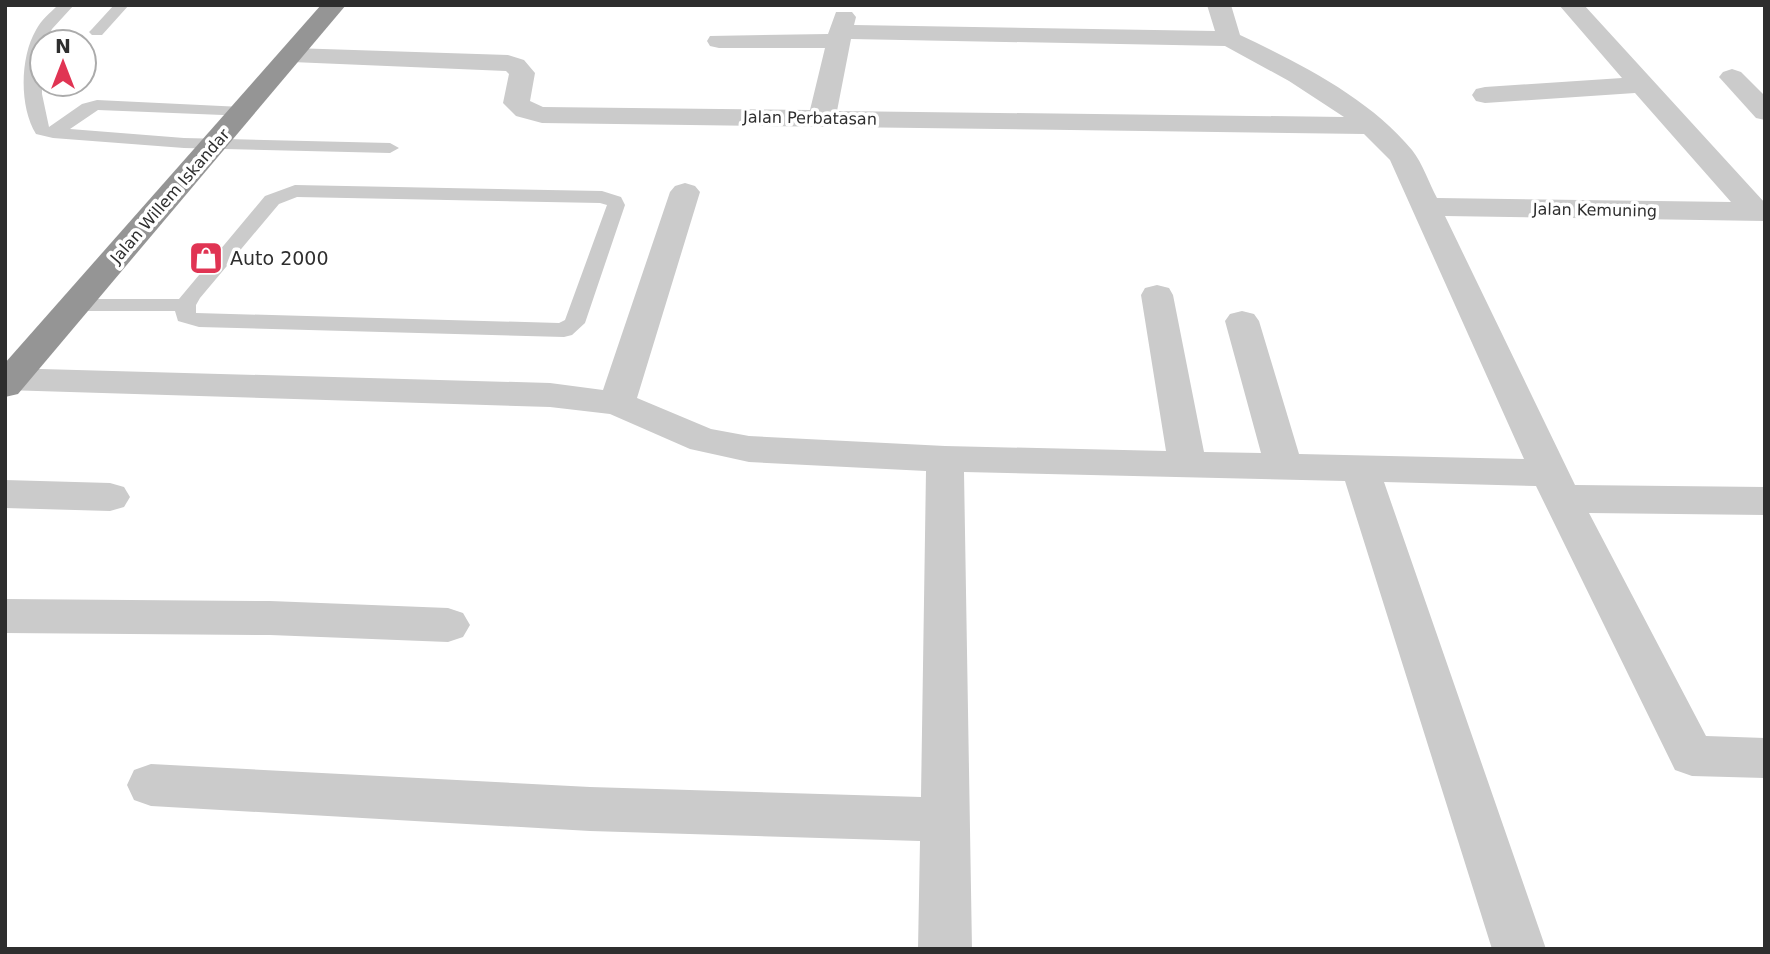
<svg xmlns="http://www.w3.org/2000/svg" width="1770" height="954" font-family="'DejaVu Sans',sans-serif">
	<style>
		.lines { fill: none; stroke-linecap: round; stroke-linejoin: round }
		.lane { fill: #cbcbcb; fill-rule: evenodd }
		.street { fill: #cbcbcb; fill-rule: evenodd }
		.highway { fill: #959595; fill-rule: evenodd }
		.labels { text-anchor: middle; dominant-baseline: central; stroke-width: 7; stroke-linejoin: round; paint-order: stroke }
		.far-street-label { font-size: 16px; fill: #2e2e2e; stroke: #fff }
		.poi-label { font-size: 19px; fill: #2e2e2e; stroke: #fff; text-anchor: start }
	</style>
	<rect width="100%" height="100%" fill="#fff"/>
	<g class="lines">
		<!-- lane -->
		<g class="lane">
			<path d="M58,5H74L52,29L46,42H42V94L49,127L82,104L97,100L242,107L251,112L248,116L98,110L70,129L184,138L390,143L399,148L390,153L184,148L53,138L36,134C19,107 20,57 36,30C41,20 50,13 58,5Z"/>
			<polygon points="114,5 129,5 102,35 92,35 89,32 92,29"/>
			<path d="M295,185L602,191L621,197L625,205L585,323L572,335L564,337L199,327L178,321L175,311H76L69,309L66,305L69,301L76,299H179L265,196ZM297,197L600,203L607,205L565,320L559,323L196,313V305L200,298L279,204Z"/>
		</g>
		<!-- street -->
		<g class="street">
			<path d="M1207,5H1231L1240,35C1301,64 1369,98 1412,150C1423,164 1429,183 1437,198L1731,202L1635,93L1485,103L1476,101L1472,95L1476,89L1485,87L1622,78L1559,5H1584L1765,203V221L1445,216L1575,485L1765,487V515L1589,513L1706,736L1765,738V778L1692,776L1675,770L1536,486L1384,482L1546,949H1492L1345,481L964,472L972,949H918L920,841L590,831L151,806L134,800L127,785L134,770L151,764L590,787L921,797L926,471L749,462L690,449L610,414L550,407L5,390V368L550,383L603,390L670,192L675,186L685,183L695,186L700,192L637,398L711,429L749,436L945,446L1166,451L1141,295L1145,288L1157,285L1169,288L1173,295L1204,452L1261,453L1225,321L1230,314L1242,311L1254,314L1259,321L1299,454L1524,459L1390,160L1364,134L542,123L516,116L503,103L509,74L506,71L292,62L283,60L280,55L283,50L292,48L508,55L524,60L535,73L530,101L543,107L810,110L825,48H719L710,46L707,41L710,36L828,34L836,12H852L856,17L854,25L1215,31ZM851,39L1225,46L1289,81L1344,117L837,111Z"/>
			<polygon points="1732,69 1741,72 1765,96 1765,120 1756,118 1719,77 1723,72"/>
			<polygon points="5,480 110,483 124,487 130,497 124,507 110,511 5,508"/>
			<polygon points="5,599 270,601 448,608 463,613 470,625 463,637 448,642 270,635 5,633"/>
		</g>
		<!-- highway -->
		<polygon class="highway" points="321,5 346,5 18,394 5,397 5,363"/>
	</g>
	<!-- icons -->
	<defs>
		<g id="shop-square" transform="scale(1.75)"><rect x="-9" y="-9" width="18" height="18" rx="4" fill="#e03453" stroke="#fff"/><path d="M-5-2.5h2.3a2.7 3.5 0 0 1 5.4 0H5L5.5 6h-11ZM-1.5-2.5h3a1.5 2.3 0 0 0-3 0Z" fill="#fff"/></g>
	</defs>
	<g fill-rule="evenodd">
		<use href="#shop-square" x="206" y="258"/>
	</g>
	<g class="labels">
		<!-- far-street labels -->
		<g class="far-street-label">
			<text transform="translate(810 118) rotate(1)">Jalan Perbatasan</text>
			<text transform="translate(170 196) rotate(-49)">Jalan Willem Iskandar</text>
			<text transform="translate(1595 210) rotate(1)">Jalan Kemuning</text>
		</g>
		<!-- poi labels -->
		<g class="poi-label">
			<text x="230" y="258">Auto 2000</text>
		</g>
	</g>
	<!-- border -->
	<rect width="1770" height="954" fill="none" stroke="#2e2e2e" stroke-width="14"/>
	<!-- north arrow -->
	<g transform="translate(63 63)"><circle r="33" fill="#ffffff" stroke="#ababab" stroke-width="2"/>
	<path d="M0-5L12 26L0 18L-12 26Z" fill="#e03453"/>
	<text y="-10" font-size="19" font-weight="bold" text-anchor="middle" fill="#2e2e2e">N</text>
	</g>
</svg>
